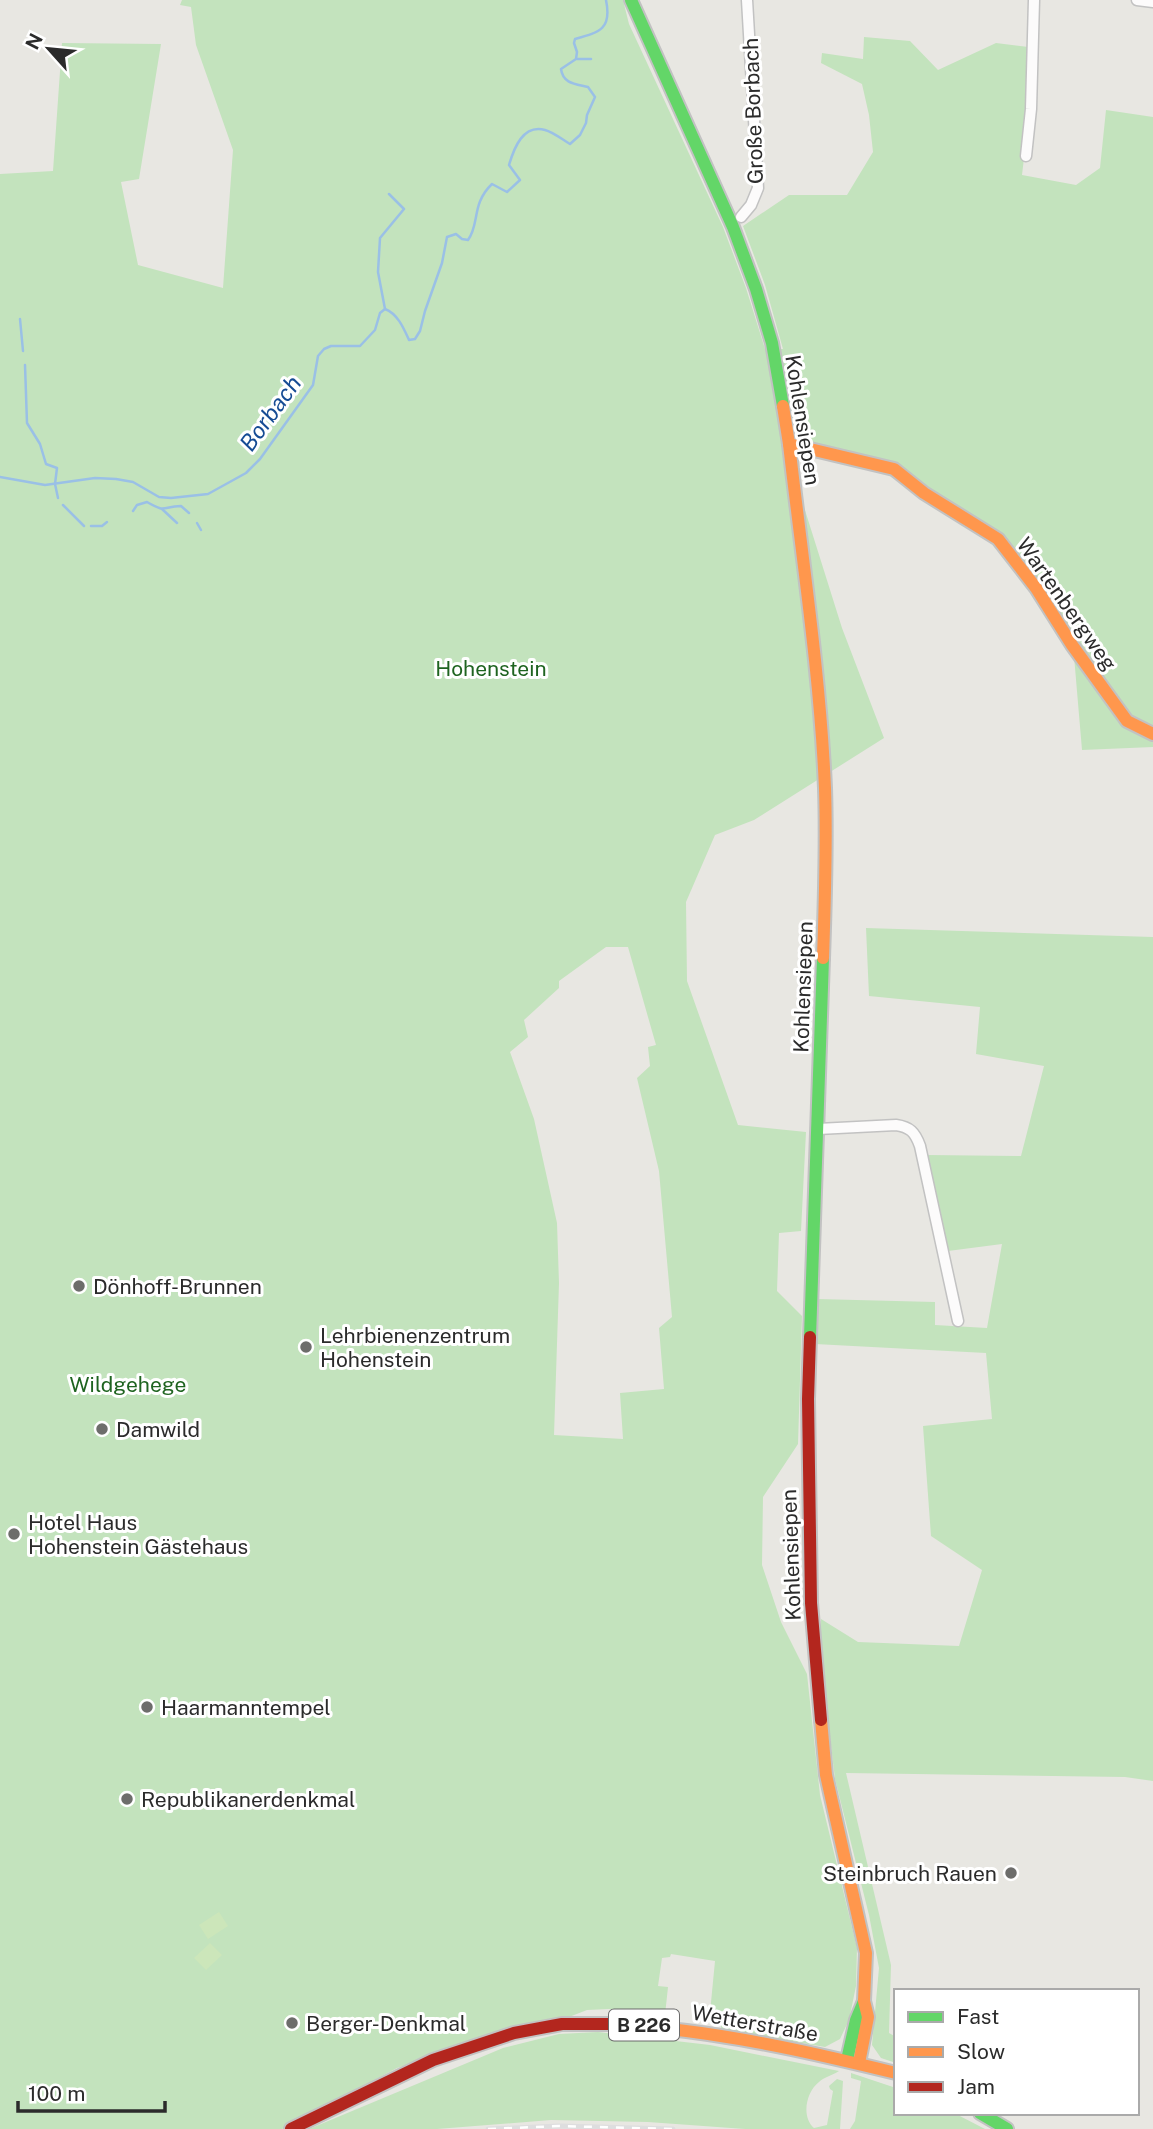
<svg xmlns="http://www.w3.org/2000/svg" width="1153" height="2129" font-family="'Public Sans',sans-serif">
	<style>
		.green { fill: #c3e3bd; fill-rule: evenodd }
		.pitch { fill: #cce6ba }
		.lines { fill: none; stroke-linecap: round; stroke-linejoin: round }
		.stream { stroke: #9ac0e6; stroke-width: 2.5 }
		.street-casing { stroke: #c2c2c2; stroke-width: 13 }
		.fast-casing { stroke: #c2c2c2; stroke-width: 16 }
		.slow-casing { stroke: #c2c2c2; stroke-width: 16 }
		.jam-casing { stroke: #c2c2c2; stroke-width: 16 }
		.street { stroke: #fcfbfb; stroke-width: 10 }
		.fast { stroke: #63d668; stroke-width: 12 }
		.slow { stroke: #ff974d; stroke-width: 12 }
		.jam { stroke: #b3261e; stroke-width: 12 }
		.rail-casing { stroke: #dededf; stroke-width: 5 }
		.rail { stroke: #fff; stroke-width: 2.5; stroke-dasharray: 8; stroke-linecap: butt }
		.poi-dot { fill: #6d6d6b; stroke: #fff; stroke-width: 2.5 }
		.labels { text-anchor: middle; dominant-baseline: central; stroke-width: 6; stroke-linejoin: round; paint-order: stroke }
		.shield { fill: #fff; stroke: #6b6b6b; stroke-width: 2 }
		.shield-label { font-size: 19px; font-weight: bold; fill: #2b2b2b }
		.street-label { font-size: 21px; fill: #2b2b2b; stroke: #fff }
		.park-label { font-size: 21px; fill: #1f6420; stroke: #fff }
		.poi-label { font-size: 21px; fill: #2b2b2b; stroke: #fff; text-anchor: start }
		.water-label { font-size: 23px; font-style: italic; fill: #164c94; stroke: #fff }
	</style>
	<rect width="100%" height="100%" fill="#e8e7e2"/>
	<!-- green -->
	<g class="green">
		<path d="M182,0H623L629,24L723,227L746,288L765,349H783L765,285L743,226L789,195H847L873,152L869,115L862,84L821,63L822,53L863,59L864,37L910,41L938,70L996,43L1037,48L1022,175L1076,185L1100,168L1106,110L1153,117V747L1082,750L1074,656L998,539L869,464L782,437L842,628L884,738L754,820L715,835L686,902L687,981L738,1125L806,1132L801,1231L779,1233L777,1291L802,1316L798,1444L763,1497L762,1565L781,1622L807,1674L820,1795L857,1948L856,1986L849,2020L840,2039L825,2047L721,2029V2025L709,2023L715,1961L671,1954L670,1957L662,1958L658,1986L668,1987L665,2015L609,2009L587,2010L569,2017L517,2026L397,2068L282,2129H0V174L53,171L62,43L161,44L139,179L121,182L138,265L223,288L233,150L196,45L191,7L180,5ZM606,947H628L656,1045L648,1047L650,1066L637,1078L659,1171L672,1317L659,1328L664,1389L620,1393L623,1439L554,1435L559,1283L557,1223L534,1119L510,1052L528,1037L524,1020L559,988V981Z"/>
		<polygon points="866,928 1153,937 1153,1781 1125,1777 846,1773 891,1965 889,2033 896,2037 896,2063 881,2058 872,2045 879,1968 869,1915 835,1779 820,1652 821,1619 858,1642 959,1646 982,1570 931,1536 923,1426 992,1419 986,1353 815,1344 817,1299 935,1302 935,1325 987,1328 1002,1244 948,1251 928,1155 1021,1156 1044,1066 976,1054 980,1007 869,996"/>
		<path d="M598,2032L710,2045L839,2071C833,2075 824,2077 819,2082C806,2092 801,2117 814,2128L827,2125L833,2091L830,2089L829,2086L837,2079L843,2081L840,2129H745L648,2122L551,2120L437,2129H309L503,2048L559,2034Z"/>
		<polygon points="851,2073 896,2088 896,2113 954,2113 985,2129 850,2129 855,2121 861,2081 851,2078"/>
	</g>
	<!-- pitch -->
	<g class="pitch">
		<polygon points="219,1912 228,1926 208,1939 199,1925"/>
		<polygon points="210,1943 222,1955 206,1970 194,1958"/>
	</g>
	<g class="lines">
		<!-- stream -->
		<g class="stream">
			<polyline points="577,59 591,59"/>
			<polyline points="385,309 378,272 380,238 404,209 389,194"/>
			<polyline points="20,319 23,351"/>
			<polyline points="25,365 27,423 40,444 46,464 57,468 55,484 58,498"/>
			<path d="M0,477L45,485L95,478L116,479L133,482L159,497L171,498L208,494L246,473L260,459L313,385L318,356L324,349L331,346H360L375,330L380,313L385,309C398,314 404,329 409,340L415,339L420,331L425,311L442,263L447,237L456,234L462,239L468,240C480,224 471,204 492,184L507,192L520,180L509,165C514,148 523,124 545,130C553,132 563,140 570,144L580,135L586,123L587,115L595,97L588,87C576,84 563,84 561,69L576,59L577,52L574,43L575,39C600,32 612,29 606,0"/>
			<polyline points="63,505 84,526"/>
			<polyline points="162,509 177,523"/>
			<path d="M133,511L137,505L147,502C166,513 161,507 181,506L189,513"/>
			<polyline points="197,523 201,530"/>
			<polyline points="91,526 102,526 107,522"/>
		</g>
		<!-- street casing -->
		<g class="street-casing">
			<g id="street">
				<polyline points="1137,0 1153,2"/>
				<polyline points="1026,156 1031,109 1034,0"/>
				<polyline points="741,217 751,205 758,188 747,0"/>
				<path d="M818,1129L896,1125C910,1127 915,1132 920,1146L958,1321"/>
			</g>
		</g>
		<!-- fast casing -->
		<g class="fast-casing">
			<g id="fast">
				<polyline points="631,0 733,227 756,289 772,343 783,406"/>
				<polyline points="810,1337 823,958"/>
				<polyline points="847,2060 856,2020 864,2001"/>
				<polyline points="980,2113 1007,2129"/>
			</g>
		</g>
		<!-- slow casing -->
		<g class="slow-casing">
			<g id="slow">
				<path d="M783,406L789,444C802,558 820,673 825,788C827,845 825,901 823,958"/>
				<polyline points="789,444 894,469 924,493 998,539 1036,588 1072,645 1127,721 1153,734"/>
				<polyline points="821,1720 826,1775 866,1953 864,2001 868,2017 859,2063"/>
				<path d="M660,2028C740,2036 818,2054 896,2073"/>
			</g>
		</g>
		<!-- jam casing -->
		<g class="jam-casing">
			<g id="jam">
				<polyline points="810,1337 808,1399 811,1603 821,1720"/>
				<polyline points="291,2129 433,2060 514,2033 562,2024 624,2024 660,2028"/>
			</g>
		</g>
		<!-- street -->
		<use href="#street" class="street"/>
		<!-- fast -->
		<use href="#fast" class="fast"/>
		<!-- slow -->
		<use href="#slow" class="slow"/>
		<!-- jam -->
		<use href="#jam" class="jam"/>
		<!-- rail casing -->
		<g class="rail-casing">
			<polyline id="rail" points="488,2129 559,2126 673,2129"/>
		</g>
		<!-- rail -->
		<use href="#rail" class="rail"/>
	</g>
	<!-- markers -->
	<g class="poi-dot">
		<circle cx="79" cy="1286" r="7"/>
		<circle cx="306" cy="1347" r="7"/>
		<circle cx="102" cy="1429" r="7"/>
		<circle cx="14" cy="1534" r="7"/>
		<circle cx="147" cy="1707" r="7"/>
		<circle cx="127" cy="1799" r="7"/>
		<circle cx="1011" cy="1873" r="7"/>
		<circle cx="292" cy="2023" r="7"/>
	</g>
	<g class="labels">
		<!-- shield labels -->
		<rect class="shield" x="609" y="2009.5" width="70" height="31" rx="5"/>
		<g class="shield-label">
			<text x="644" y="2025">B 226</text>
		</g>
		<!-- street labels -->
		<g class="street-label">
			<text transform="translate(753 111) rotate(-92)">Große Borbach</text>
			<text transform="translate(803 420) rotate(81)">Kohlensiepen</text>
			<text transform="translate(1067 604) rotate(55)">Wartenbergweg</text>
			<text transform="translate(803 987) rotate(-88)">Kohlensiepen</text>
			<text transform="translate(791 1555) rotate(-92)">Kohlensiepen</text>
			<text transform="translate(755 2023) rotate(10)">Wetterstraße</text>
		</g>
		<!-- park labels -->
		<g class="park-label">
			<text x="491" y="668">Hohenstein</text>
			<text x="128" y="1384">Wildgehege</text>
		</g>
		<!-- poi labels -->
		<g class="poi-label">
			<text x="93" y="1286">Dönhoff-Brunnen</text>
			<text x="320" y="1335">Lehrbienenzentrum<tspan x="320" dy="24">Hohenstein</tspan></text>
			<text x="116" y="1429">Damwild</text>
			<text x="28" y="1522">Hotel Haus<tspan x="28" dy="24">Hohenstein Gästehaus</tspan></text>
			<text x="161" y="1707">Haarmanntempel</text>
			<text x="141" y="1799">Republikanerdenkmal</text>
			<text x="997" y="1873" text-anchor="end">Steinbruch Rauen</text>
			<text x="306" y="2023">Berger-Denkmal</text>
		</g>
		<!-- water labels -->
		<g class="water-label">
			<text transform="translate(270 413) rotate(-54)">Borbach</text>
		</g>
	</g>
	<!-- legend -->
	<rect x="894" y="1989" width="245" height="126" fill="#ffffff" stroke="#aaaaaa" stroke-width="2"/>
	<rect x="908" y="2012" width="35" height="10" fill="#63d668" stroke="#aaaaaa" stroke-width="2"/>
	<text x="957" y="2024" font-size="21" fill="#2b2b2b">Fast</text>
	<rect x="908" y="2047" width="35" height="10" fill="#ff974d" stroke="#aaaaaa" stroke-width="2"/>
	<text x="957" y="2059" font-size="21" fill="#2b2b2b">Slow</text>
	<rect x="908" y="2082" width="35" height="10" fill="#b3261e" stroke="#aaaaaa" stroke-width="2"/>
	<text x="957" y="2094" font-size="21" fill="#2b2b2b">Jam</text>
	<!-- north arrow -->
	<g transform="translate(49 49) rotate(297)" stroke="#ffffff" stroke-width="5" paint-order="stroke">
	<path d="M0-5L12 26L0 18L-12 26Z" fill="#2b2b2b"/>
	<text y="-10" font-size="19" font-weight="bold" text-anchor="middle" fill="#2b2b2b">N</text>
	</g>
	<!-- scale -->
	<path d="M18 2101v10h147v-10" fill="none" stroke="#2b2b2b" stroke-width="3.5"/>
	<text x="28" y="2101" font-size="21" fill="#2b2b2b" stroke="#ffffff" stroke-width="5" paint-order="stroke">100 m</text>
</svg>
